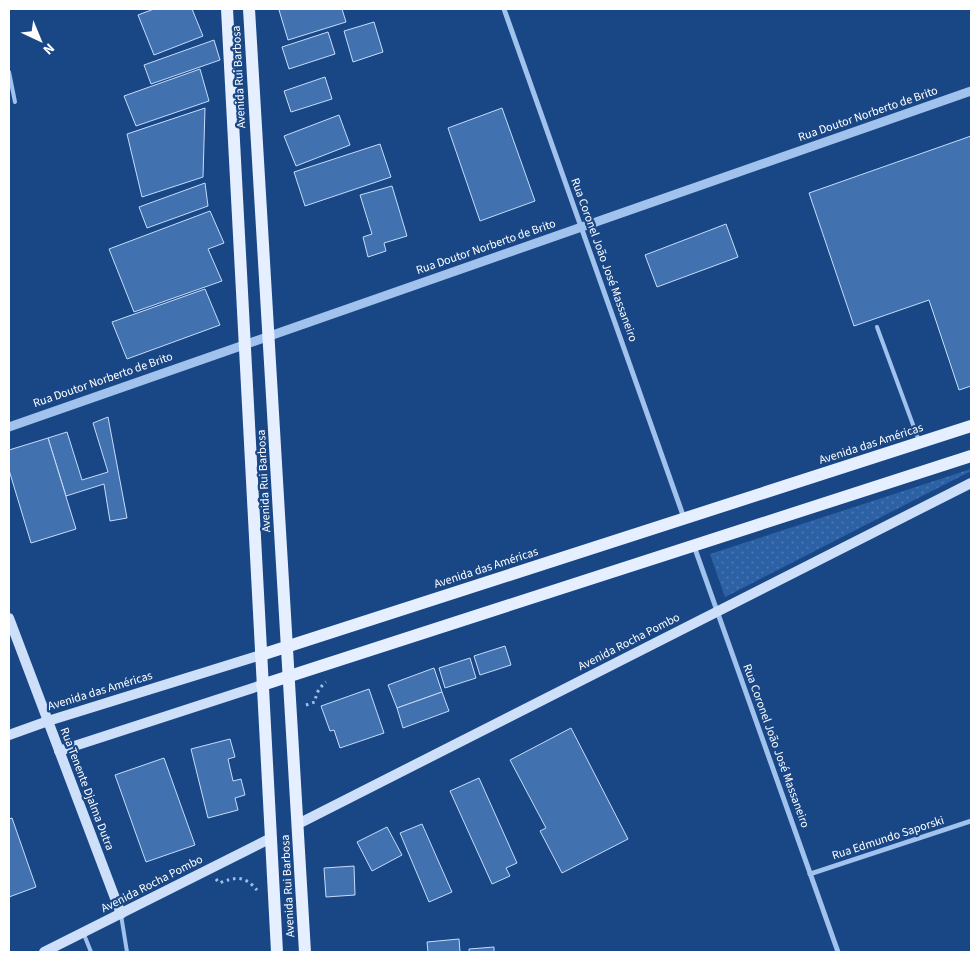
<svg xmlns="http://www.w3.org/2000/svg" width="980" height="961" font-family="'Source Sans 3',sans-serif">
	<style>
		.grass { fill: url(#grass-dots) }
		.building { fill: #4271b0; stroke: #c6dcf9 }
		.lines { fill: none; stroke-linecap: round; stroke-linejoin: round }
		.path { stroke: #a0c2ec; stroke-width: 3; stroke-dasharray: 2.5 4; stroke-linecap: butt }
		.service { stroke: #a0c2ec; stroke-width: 4 }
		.minor { stroke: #a0c2ec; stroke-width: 5 }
		.tertiary { stroke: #a0c2ec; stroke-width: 9 }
		.secondary { stroke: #cddff9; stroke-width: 10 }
		.primary { stroke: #e6efff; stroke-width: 12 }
		.labels { text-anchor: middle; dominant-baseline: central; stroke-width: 4.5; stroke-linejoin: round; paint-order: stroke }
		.street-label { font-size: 12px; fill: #fff; stroke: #194786 }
	</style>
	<defs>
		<pattern id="grass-dots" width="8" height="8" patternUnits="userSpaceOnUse" patternTransform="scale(1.25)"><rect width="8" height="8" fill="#2c61a5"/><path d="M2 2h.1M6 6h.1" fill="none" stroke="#4c79b2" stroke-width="1.8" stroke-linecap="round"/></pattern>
	</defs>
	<rect width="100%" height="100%" fill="#194786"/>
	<!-- grass -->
	<polygon class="grass" points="971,469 971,471 725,597 710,554"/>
	<!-- building -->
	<g class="building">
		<polygon points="154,9 192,9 203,36 154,55 138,15"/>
		<polygon points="282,9 342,9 346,22 288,40 279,10"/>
		<polygon points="374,22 383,52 353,62 344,31"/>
		<polygon points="328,32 335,54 289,69 282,47"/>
		<polygon points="214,40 220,60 151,84 144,65"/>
		<polygon points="200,69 209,101 136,126 124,96"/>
		<polygon points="325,77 332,99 291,112 284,91"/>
		<polygon points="205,108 203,177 142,197 127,134"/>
		<polygon points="502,108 535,201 480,221 448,128"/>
		<polygon points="339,115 350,145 296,166 284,136"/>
		<polygon points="971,136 971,386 959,390 929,300 854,326 809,193"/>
		<polygon points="380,144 391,177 305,206 294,172"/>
		<polygon points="205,183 208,206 147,228 139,207"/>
		<polygon points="392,186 407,236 384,243 386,251 368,257 363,237 372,234 360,195"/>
		<polygon points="210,211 224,243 208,249 222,281 134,312 109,249"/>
		<polygon points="726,224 738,257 657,287 645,255"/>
		<polygon points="205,289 220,325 127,359 112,322"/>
		<polygon points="108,417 127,518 110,521 104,484 66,496 48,438 67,432 82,480 108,472 93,423"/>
		<polygon points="48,438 76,529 31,543 9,470 9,450"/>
		<polygon points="505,646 511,665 480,675 474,656"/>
		<polygon points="470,658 476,678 445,688 439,668"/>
		<polygon points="434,668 442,692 397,708 388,685"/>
		<polygon points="369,689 384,733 340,748 334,730 330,731 321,706"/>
		<polygon points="442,692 449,711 403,728 397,708"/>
		<polygon points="571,728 628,839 562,873 540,831 546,828 510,760"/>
		<polygon points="230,739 235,757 228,759 233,781 241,779 245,795 235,798 238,810 208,818 191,749"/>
		<polygon points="164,758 195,845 146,862 115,775"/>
		<polygon points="479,778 517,863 506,868 510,876 492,884 450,791"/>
		<polygon points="12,818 36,887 9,897 9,819"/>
		<polygon points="422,824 452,892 429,902 400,833"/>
		<polygon points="387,827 402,855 372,871 357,842"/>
		<polygon points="354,866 355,895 326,897 324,868"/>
		<polygon points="459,939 460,952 428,952 427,942"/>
		<polygon points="494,947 494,952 469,952 469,949"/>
	</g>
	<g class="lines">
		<!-- path -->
		<g class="path">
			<path d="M306,705L315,702C316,693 319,688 326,682"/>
			<path d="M216,879L219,883C236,877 244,875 257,890"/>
		</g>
		<!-- service -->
		<g class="service">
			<polyline points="9,72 15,102"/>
			<polyline points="877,327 919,441"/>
			<polyline points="121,915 127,952"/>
			<polyline points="83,932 91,952"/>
		</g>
		<!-- minor -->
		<g class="minor">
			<polyline points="504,9 684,518"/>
			<polyline points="694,546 838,952"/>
			<polyline points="810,874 971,821"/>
		</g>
		<!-- tertiary -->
		<polyline class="tertiary" points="9,427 971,91"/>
		<!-- secondary -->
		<g class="secondary">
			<polyline points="9,618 121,914"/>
			<polyline points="9,735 48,721 261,655"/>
			<polyline points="59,751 262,685"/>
			<polyline points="298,824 971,483"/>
			<polyline points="44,952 271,838"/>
		</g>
		<!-- primary -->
		<g class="primary">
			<polyline points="227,9 277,952"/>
			<polyline points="249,9 305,952"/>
			<polyline points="261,655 971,426"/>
			<polyline points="262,685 971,456"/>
		</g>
	</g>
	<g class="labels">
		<!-- street labels -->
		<g class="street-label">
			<text transform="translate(239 77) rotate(-93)">Avenida Rui Barbosa</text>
			<text transform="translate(868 114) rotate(-19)">Rua Doutor Norberto de Brito</text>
			<text transform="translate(486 247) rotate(-19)">Rua Doutor Norberto de Brito</text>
			<text transform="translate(604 260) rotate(70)">Rua Coronel João José Massaneiro</text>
			<text transform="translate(103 380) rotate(-19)">Rua Doutor Norberto de Brito</text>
			<text transform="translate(871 444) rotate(-18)">Avenida das Américas</text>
			<text transform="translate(264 481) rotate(-93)">Avenida Rui Barbosa</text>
			<text transform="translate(486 568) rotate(-18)">Avenida das Américas</text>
			<text transform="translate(629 642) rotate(-27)">Avenida Rocha Pombo</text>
			<text transform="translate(100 691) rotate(-17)">Avenida das Américas</text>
			<text transform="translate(776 746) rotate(70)">Rua Coronel João José Massaneiro</text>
			<text transform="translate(87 789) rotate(69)">Rua Tenente Djalma Dutra</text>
			<text transform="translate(888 838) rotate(-18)">Rua Edmundo Saporski</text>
			<text transform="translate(152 884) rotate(-27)">Avenida Rocha Pombo</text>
			<text transform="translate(288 886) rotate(-93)">Avenida Rui Barbosa</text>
		</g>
	</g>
	<!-- border -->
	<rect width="980" height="961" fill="none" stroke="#ffffff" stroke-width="20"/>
	<!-- north arrow -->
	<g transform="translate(40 40) rotate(136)" stroke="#194786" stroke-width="4" paint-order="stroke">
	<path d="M0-4L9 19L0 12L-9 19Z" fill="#ffffff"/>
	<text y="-8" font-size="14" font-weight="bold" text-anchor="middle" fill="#ffffff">N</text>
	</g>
</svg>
